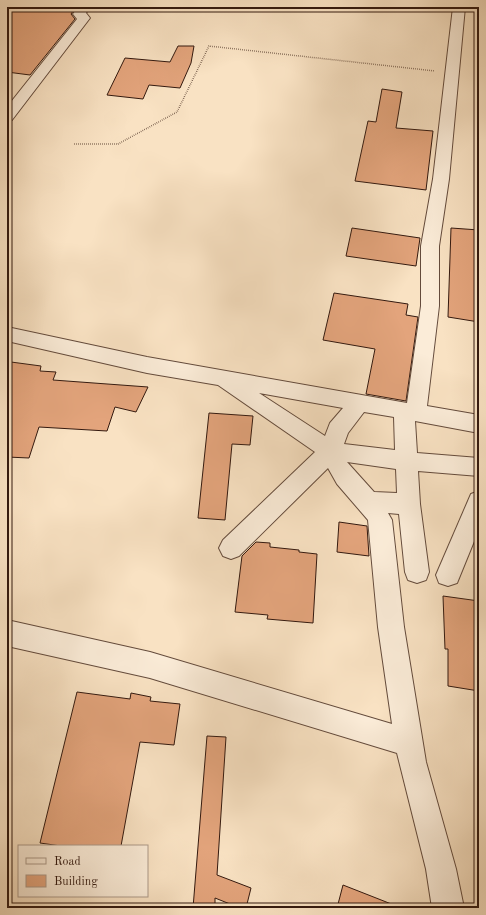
<svg xmlns="http://www.w3.org/2000/svg" width="486" height="915" font-family="'Old Standard TT',serif">
	<style>
		.building { fill: #e3a47c; stroke: #33190f }
		.lines { fill: none; stroke-linecap: round; stroke-linejoin: round }
		.street-casing { stroke: #644b3c; stroke-width: 2 }
		.path { stroke: #33190f; stroke-width: 1.5; stroke-dasharray: 0.5 1.5; stroke-linecap: butt }
		.street { fill: #fbecd8; fill-rule: evenodd }
	</style>
	<rect width="100%" height="100%" fill="#f9e2c3"/>
	<filter id="stains"><feTurbulence type="fractalNoise" baseFrequency=".005" numOctaves="4"/><feColorMatrix values="0 0 0 0 .2 0 0 0 0 .09 0 0 0 0 .02 0 0 0 .5 -.17"/></filter>
	<radialGradient id="worn" r=".72"><stop offset=".6" stop-color="#630" stop-opacity="0"/><stop offset="1" stop-color="#630" stop-opacity=".3"/></radialGradient>
	<!-- building -->
	<g class="building">
		<polygon points="8,7 76,7 71,14 75,19 30,75 7,72"/>
		<polygon points="178,46 194,46 191,63 180,88 149,85 143,99 107,95 125,58 170,62"/>
		<polygon points="382,89 402,92 396,128 433,131 426,190 355,181 368,121 376,122"/>
		<polygon points="352,228 420,238 416,266 346,256"/>
		<polygon points="451,228 479,230 479,322 448,317"/>
		<polygon points="334,293 408,304 406,315 418,317 406,401 366,394 375,349 323,340"/>
		<polygon points="11,362 41,366 40,371 56,372 53,380 148,387 136,412 115,407 107,431 39,427 29,458 7,457 7,372"/>
		<polygon points="209,413 253,416 250,445 232,444 225,520 198,518"/>
		<polygon points="339,522 367,526 369,556 337,552"/>
		<polygon points="256,542 270,543 270,547 299,550 299,552 317,554 313,623 267,619 268,615 235,612 242,556"/>
		<polygon points="443,596 479,601 479,691 448,686 448,649 445,649"/>
		<polygon points="77,692 130,699 131,693 151,697 150,701 180,704 174,745 140,742 121,846 61,846 40,843"/>
		<polygon points="207,736 226,737 217,875 251,888 246,908 240,908 215,898 215,908 193,908"/>
		<polygon points="343,885 399,907 399,908 337,908"/>
	</g>
	<g class="lines">
		<!-- street casing -->
		<g class="street-casing">
			<g id="street">
				<polygon points="78,7 90,7 86,13 90,18 12,120 7,121 7,107 77,19 73,14"/>
				<path d="M453,7H465L449,179L439,246V306L427,406L479,415V433L415,421L417,453L479,458V476L418,471L420,504L429,572L426,580L417,583L408,580L405,572L399,514L388,513L392,520L404,627L426,762L456,869L464,908H432L426,869L397,753L150,678L7,646V620L150,652L392,724L378,627L368,520L337,484L328,468L239,556L231,559L223,556L219,548L223,540L315,452L218,385L147,373L7,341V327L147,357L407,403L421,306V246L433,179ZM259,393L343,408L330,423L325,436ZM364,412L394,417L395,450L344,444L348,433ZM347,462L396,469L397,493L374,492Z"/>
				<polygon points="479,491 479,529 457,583 448,586 439,583 436,575 471,494"/>
			</g>
		</g>
		<!-- path -->
		<polyline class="path" points="74,144 118,144 177,112 209,46 435,71"/>
		<!-- street -->
		<use href="#street" class="street"/>
	</g>
	<!-- margin -->
	<rect width="486" height="915" fill="none" stroke="#f9e2c3" stroke-width="24"/>
	<rect x="8" y="8" width="470" height="899" fill="none" stroke="#33190f" stroke-width="2"/>
	<rect x="12" y="12" width="462" height="891" fill="none" stroke="#33190f"/>
	<!-- legend -->
	<rect x="18" y="845" width="130" height="52" fill="#fbecd8" stroke="#ab9888"/>
	<rect x="26" y="858" width="20" height="6" fill="#fbecd8" stroke="#ab9888"/>
	<text x="54" y="865" font-size="12" fill="#33190f">Road</text>
	<rect x="26" y="875" width="20" height="12" fill="#e3a47c" stroke="#ab9888"/>
	<text x="54" y="885" font-size="12" fill="#33190f">Building</text>
	<rect width="100%" height="100%" filter="url(#stains)"/>
	<rect width="100%" height="100%" fill="url(#worn)"/>
</svg>
